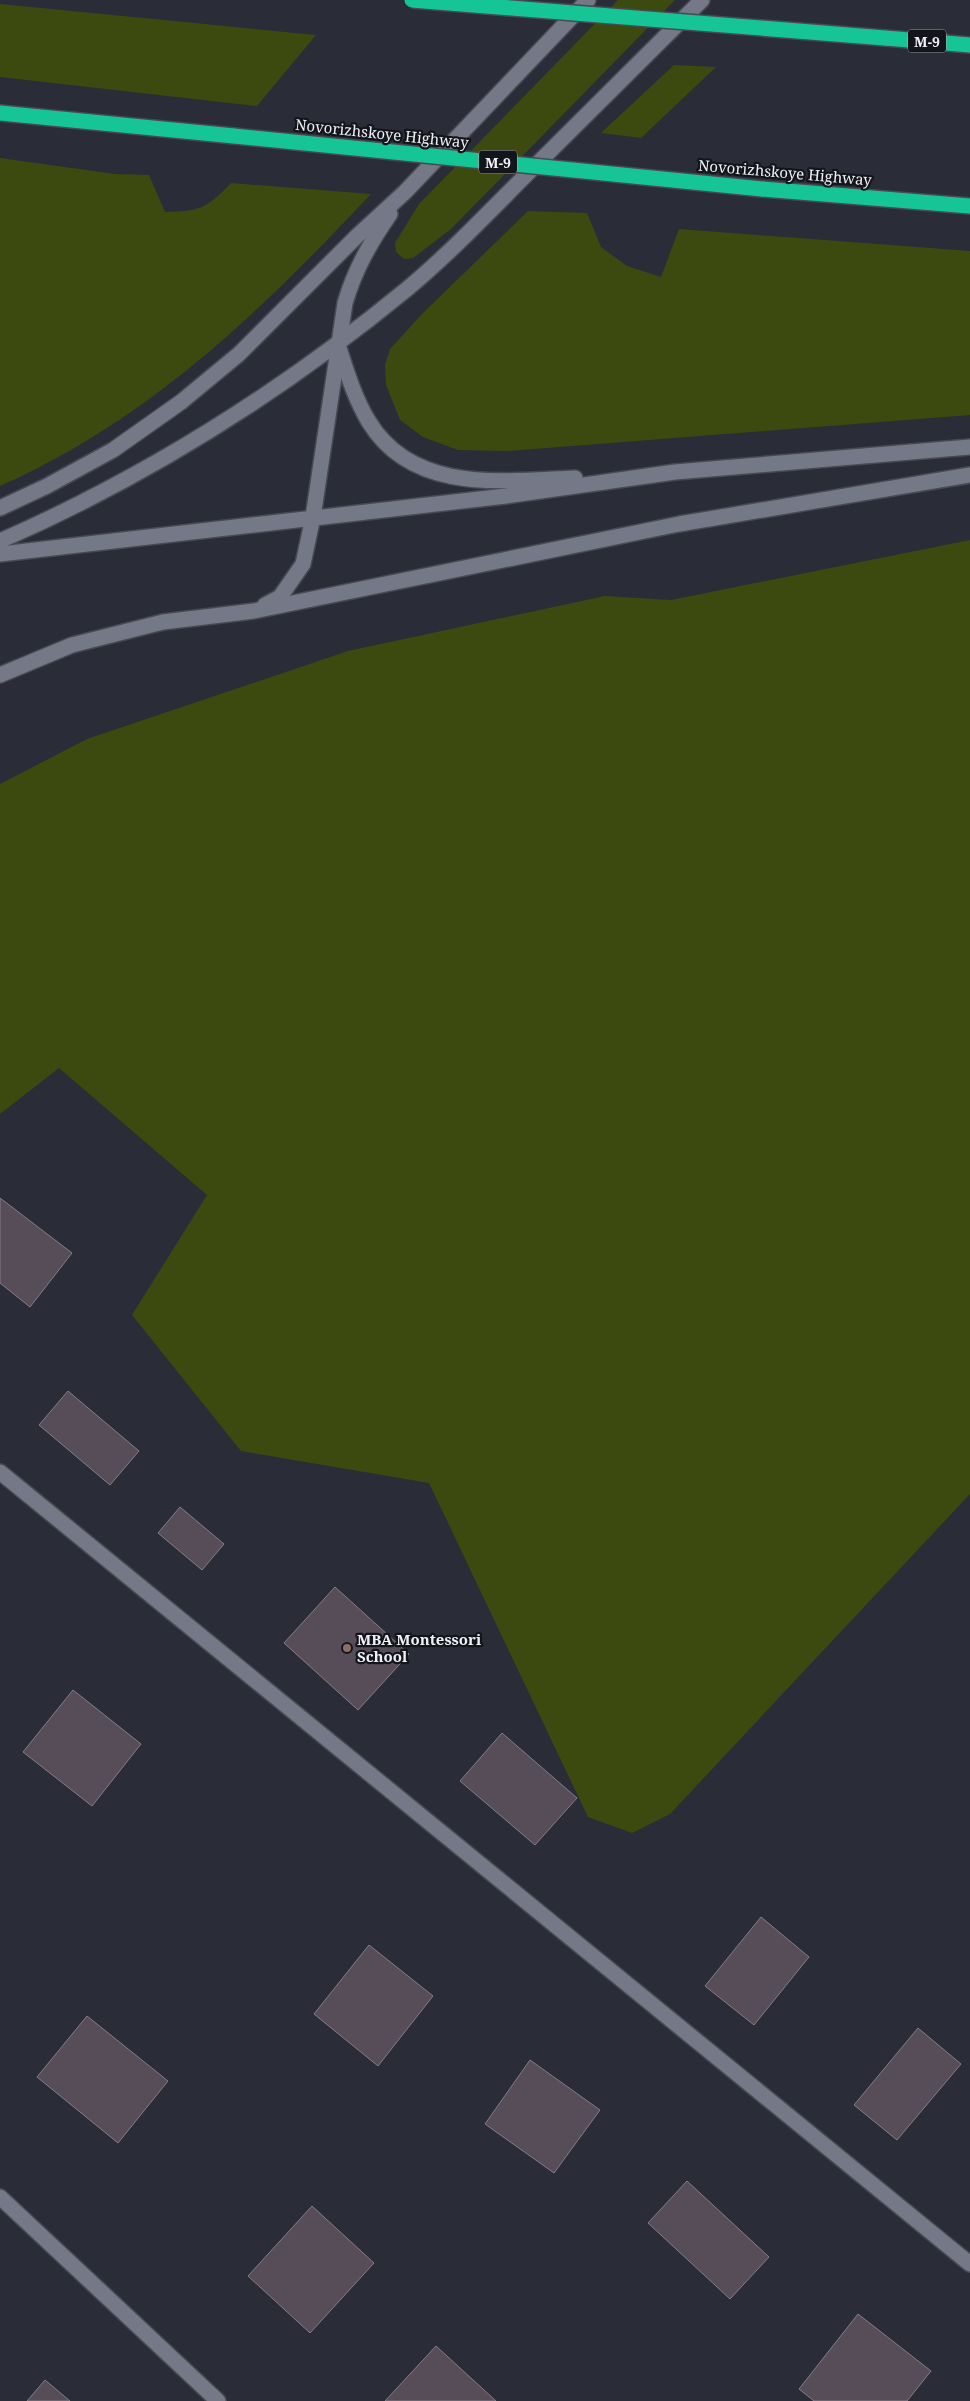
<svg xmlns="http://www.w3.org/2000/svg" width="970" height="2401" font-family="'Noto Serif',serif">
	<style>
		.green { fill: #3c4a0f }
		.building { fill: #564d59; stroke: #867c89 }
		.lines { fill: none; stroke-linecap: round; stroke-linejoin: round }
		.minor-casing { stroke: #474953; stroke-width: 18 }
		.highway-casing { stroke: #474953; stroke-width: 18 }
		.minor { stroke: #757886; stroke-width: 15 }
		.highway { stroke: #16c595; stroke-width: 15 }
		.highway-bridge-casing { stroke: #474953; stroke-width: 18; stroke-linecap: butt }
		.highway-bridge { stroke: #16c595; stroke-width: 15 }
		.education-dot { fill: #8d6e63; stroke: #14151a; stroke-width: 2 }
		.labels { text-anchor: middle; dominant-baseline: central; stroke-width: 4.5; stroke-linejoin: round; paint-order: stroke }
		.shield { fill: #14151a; stroke: #adafb5; stroke-width: 1 }
		.shield-label { font-size: 14px; font-weight: bold; fill: #eff1f8 }
		.street-label { font-size: 15px; fill: #eff1f8; stroke: #14151a }
		.poi-label { font-size: 15px; font-weight: bold; fill: #eff1f8; stroke: #14151a; text-anchor: start }
	</style>
	<rect width="100%" height="100%" fill="#2a2c38"/>
	<!-- green -->
	<g class="green">
		<polygon points="618,0 675,0 451,229 413,258 404,259 396,252 395,243 419,204"/>
		<polygon points="0,4 316,35 257,106 0,77"/>
		<polygon points="674,65 716,67 641,138 601,133"/>
		<path d="M0,158L115,174L149,175L165,212C200,211 206,209 231,183L371,194C260,312 150,419 0,486Z"/>
		<polygon points="528,211 587,213 601,247 627,266 661,277 679,229 970,251 970,415 508,451 458,450 423,437 400,420 386,385 385,365 390,349 422,314"/>
		<polygon points="970,540 970,1494 670,1814 632,1833 588,1817 429,1483 241,1451 132,1315 207,1195 59,1068 0,1114 0,784 87,739 348,651 605,596 671,600"/>
	</g>
	<!-- building -->
	<g class="building">
		<polygon points="0,1198 72,1253 30,1307 0,1283"/>
		<polygon points="68,1391 139,1451 110,1485 39,1425"/>
		<polygon points="180,1507 224,1544 202,1570 158,1533"/>
		<polygon points="335,1587 409,1654 358,1710 284,1643"/>
		<polygon points="73,1690 141,1744 92,1806 23,1752"/>
		<polygon points="502,1733 577,1798 535,1845 460,1781"/>
		<polygon points="761,1917 809,1957 754,2025 705,1986"/>
		<polygon points="369,1945 433,1996 378,2066 314,2014"/>
		<polygon points="87,2016 168,2081 118,2143 37,2077"/>
		<polygon points="918,2028 961,2064 897,2140 854,2105"/>
		<polygon points="530,2060 600,2110 554,2173 485,2124"/>
		<polygon points="687,2181 769,2257 730,2299 648,2223"/>
		<polygon points="312,2206 374,2263 310,2333 248,2276"/>
		<polygon points="858,2314 931,2371 907,2401 814,2401 799,2389"/>
		<polygon points="436,2346 496,2401 385,2401"/>
		<polygon points="45,2380 70,2401 27,2401"/>
	</g>
	<g class="lines">
		<!-- minor casing -->
		<g class="minor-casing">
			<g id="minor">
				<path d="M339,348C347,373 355,399 369,422C413,494 504,481 575,478"/>
				<polyline points="0,508 47,486 113,450 181,402 239,354 356,237 405,192 588,0"/>
				<path d="M0,541C146,477 284,390 407,289C449,254 488,213 527,174C585,116 643,58 702,0"/>
				<polyline points="0,554 506,496 675,472 970,447"/>
				<path d="M265,605L280,597L303,564L313,517L345,303C355,269 370,243 390,214"/>
				<polyline points="0,675 72,645 163,622 254,611 679,524 970,475"/>
				<polyline points="0,1472 970,2264"/>
				<polyline points="0,2197 218,2401"/>
			</g>
		</g>
		<!-- highway casing -->
		<g class="highway-casing">
			<g id="highway">
				<polyline points="885,38 970,45"/>
				<polyline points="0,113 234,136"/>
				<polyline points="762,189 970,206"/>
			</g>
		</g>
		<!-- minor -->
		<use href="#minor" class="minor"/>
		<!-- highway -->
		<use href="#highway" class="highway"/>
		<!-- highway-bridge casing -->
		<g class="highway-bridge-casing">
			<g id="highway-bridge">
				<polyline points="412,0 885,38"/>
				<polyline points="234,136 762,189"/>
			</g>
		</g>
		<!-- highway-bridge -->
		<use href="#highway-bridge" class="highway-bridge"/>
	</g>
	<!-- markers -->
	<circle class="education-dot" cx="347" cy="1648" r="5"/>
	<g class="labels">
		<!-- shield labels -->
		<g class="shield">
			<rect x="908" y="29.5" width="38" height="23" rx="4"/>
			<rect x="479" y="150.5" width="38" height="23" rx="4"/>
		</g>
		<g class="shield-label">
			<text x="927" y="41">М-9</text>
			<text x="498" y="162">М-9</text>
		</g>
		<!-- street labels -->
		<g class="street-label">
			<text transform="translate(382 133) rotate(6)">Novorizhskoye Highway</text>
			<text transform="translate(785 172) rotate(5)">Novorizhskoye Highway</text>
		</g>
		<!-- poi labels -->
		<g class="poi-label">
			<text x="357" y="1639">MBA Montessori<tspan x="357" dy="17">School</tspan></text>
		</g>
	</g>
</svg>
